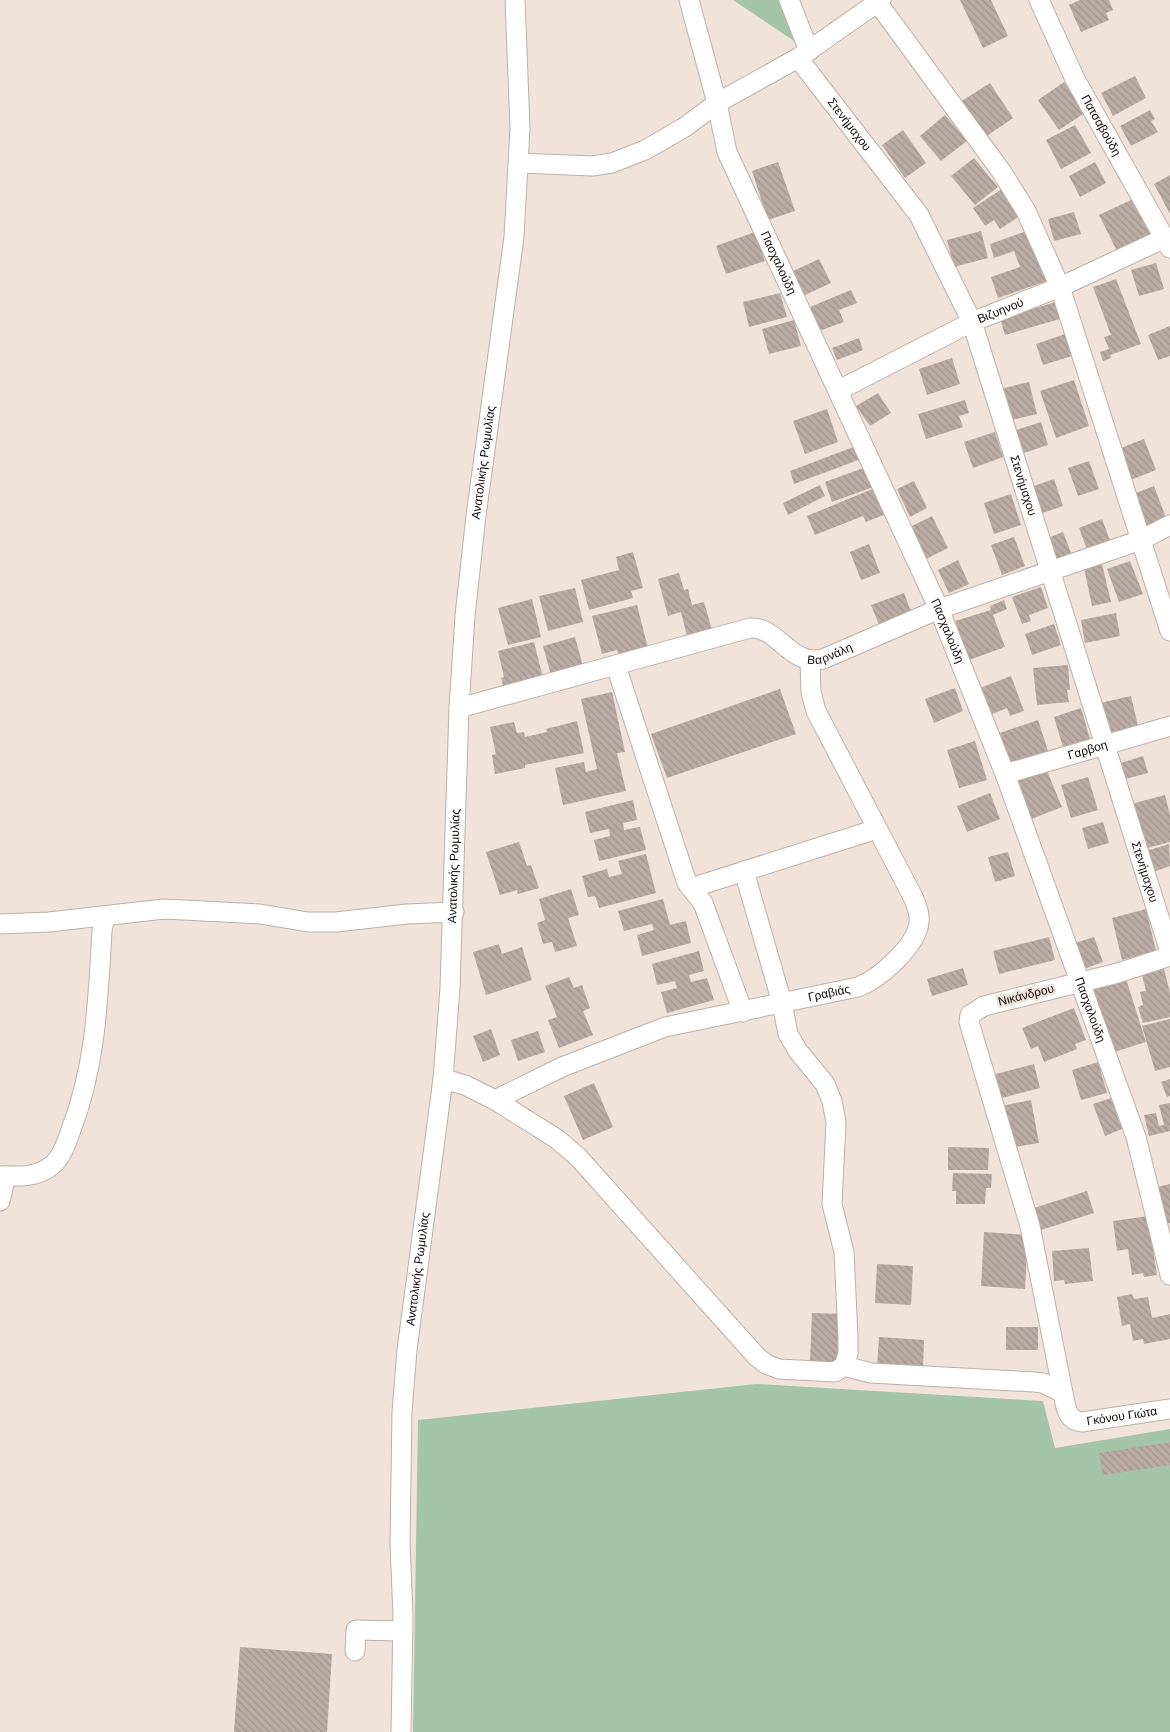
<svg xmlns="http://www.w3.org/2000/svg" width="1170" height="1732" font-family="Helvetica,sans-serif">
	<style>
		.grass { fill: #a3c4a6 }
		.building { fill: url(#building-back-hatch) }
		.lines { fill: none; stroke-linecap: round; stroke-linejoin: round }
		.minor-casing { stroke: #beafa6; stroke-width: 21 }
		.minor { stroke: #fff; stroke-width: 19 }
		.labels { text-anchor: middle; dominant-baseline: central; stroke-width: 5; stroke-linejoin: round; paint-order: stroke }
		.street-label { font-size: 12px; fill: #0f0a07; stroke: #f2e3da }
	</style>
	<defs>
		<pattern id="building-back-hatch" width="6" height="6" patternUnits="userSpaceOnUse" patternTransform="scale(1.25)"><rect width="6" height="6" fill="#bbaba5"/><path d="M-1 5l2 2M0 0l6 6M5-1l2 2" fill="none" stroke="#a0928d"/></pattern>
	</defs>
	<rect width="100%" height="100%" fill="#f2e3da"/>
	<!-- grass -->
	<g class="grass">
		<polygon points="733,0 789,0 809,51"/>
		<polygon points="756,1384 1043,1401 1055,1448 1170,1429 1170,1732 413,1732 418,1420"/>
	</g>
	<!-- building -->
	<g class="building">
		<polygon points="960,0 991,0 1008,36 983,48"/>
		<polygon points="1080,0 1109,0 1113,10 1106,13 1109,20 1081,32 1069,5"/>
		<polygon points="1135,76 1146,98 1113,116 1101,93"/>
		<polygon points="1064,82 1086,112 1059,130 1038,100"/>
		<polygon points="990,83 1013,118 984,138 960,102"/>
		<polygon points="1150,110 1155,119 1151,121 1158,132 1131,146 1120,126"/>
		<polygon points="945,115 967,141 941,161 920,136"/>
		<polygon points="1075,125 1091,153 1061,169 1046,140"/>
		<polygon points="903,130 926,163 905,178 882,145"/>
		<polygon points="974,158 998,187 975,205 951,176"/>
		<polygon points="778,162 795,211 768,220 752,171"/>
		<polygon points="1095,162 1106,183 1080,197 1069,176"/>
		<polygon points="1170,175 1170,214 1154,184"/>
		<polygon points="1002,189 1020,216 1000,229 994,220 985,226 973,208"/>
		<polygon points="1133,199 1153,239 1119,255 1099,215"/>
		<polygon points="1074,212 1081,234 1054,241 1048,219"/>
		<polygon points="1029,230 1047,281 998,298 991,277 1020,267 1014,251 994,258 990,244"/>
		<polygon points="981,231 988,258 954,267 947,240"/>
		<polygon points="755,232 765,261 726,274 716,246"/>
		<polygon points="819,259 831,283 803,296 791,272"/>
		<polygon points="1156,263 1164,289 1139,296 1131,270"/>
		<polygon points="1116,279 1141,344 1110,355 1111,358 1103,361 1100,352 1109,349 1104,337 1111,335 1093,287"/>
		<polygon points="851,290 857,303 839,310 844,322 819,331 810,307"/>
		<polygon points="780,293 787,317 749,327 743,302"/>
		<polygon points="1056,302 1060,319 1005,335 1000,318"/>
		<polygon points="794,320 801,346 769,354 762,329"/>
		<polygon points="1170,326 1170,356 1158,360 1148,335"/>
		<polygon points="1065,334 1072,356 1043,365 1036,344"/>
		<polygon points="859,338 863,350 837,360 832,348"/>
		<polygon points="952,358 960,384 927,395 919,369"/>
		<polygon points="1074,380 1089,426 1056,438 1040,391"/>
		<polygon points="1029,382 1037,414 1012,420 1004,388"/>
		<polygon points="878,393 891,413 870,426 856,406"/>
		<polygon points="965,400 969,413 959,416 963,427 926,439 918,414"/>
		<polygon points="827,409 838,442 805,454 793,421"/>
		<polygon points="1041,422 1048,445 1024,453 1016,430"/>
		<polygon points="995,432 1003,457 973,468 964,442"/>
		<polygon points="1144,439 1156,470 1125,482 1113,451"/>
		<polygon points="856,446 861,459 794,484 790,471"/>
		<polygon points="1089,461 1099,489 1078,496 1068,468"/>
		<polygon points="866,467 873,487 832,502 825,482"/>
		<polygon points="1054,479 1063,506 1037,515 1028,488"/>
		<polygon points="914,481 927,508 910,517 897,489"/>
		<polygon points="820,485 825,496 788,515 783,503"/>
		<polygon points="1154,486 1166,518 1143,527 1131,495"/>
		<polygon points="875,488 886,514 866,522 863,516 815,535 807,516"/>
		<polygon points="1011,494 1021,525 994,534 984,503"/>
		<polygon points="932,516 948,548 924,560 908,528"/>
		<polygon points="1102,519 1111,543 1088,552 1079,528"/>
		<polygon points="1063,532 1073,558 1050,567 1040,541"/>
		<polygon points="1014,537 1025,566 1002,575 991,545"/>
		<polygon points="869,544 880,573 861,580 850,552"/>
		<polygon points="633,552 643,588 631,591 633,598 589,610 581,580 619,570 616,557"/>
		<polygon points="958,560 969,584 949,593 938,570"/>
		<polygon points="1130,561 1143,594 1119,602 1107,569"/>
		<polygon points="1102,564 1111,602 1092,606 1084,568"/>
		<polygon points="679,573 684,590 688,589 692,605 704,602 712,630 687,636 681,612 668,616 658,579"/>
		<polygon points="1041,587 1048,608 1029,615 1031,621 1022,624 1012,597"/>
		<polygon points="575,588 583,622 548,631 539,596"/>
		<polygon points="904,593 912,614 880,627 871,605"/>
		<polygon points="532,599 541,637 508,645 498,608"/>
		<polygon points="1004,600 1007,609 993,615 1005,647 969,660 955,621 991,610 990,606"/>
		<polygon points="637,605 648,648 619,656 617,650 602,654 592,616"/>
		<polygon points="1116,613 1120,636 1085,643 1081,620"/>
		<polygon points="1054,624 1061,645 1032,655 1025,634"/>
		<polygon points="575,637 583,666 551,675 543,646"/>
		<polygon points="534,642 544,682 505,692 501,678 504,677 498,651"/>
		<polygon points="1068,665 1070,690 1067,690 1069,702 1037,705 1033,668"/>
		<polygon points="1011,676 1024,711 1010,716 1007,708 990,715 980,688"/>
		<polygon points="955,688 963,711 934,723 925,699"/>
		<polygon points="780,689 796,734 667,778 651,734"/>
		<polygon points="612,692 625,752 617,753 626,791 563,805 555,768 584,762 586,772 597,769 581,699"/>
		<polygon points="1131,696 1138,726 1107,733 1100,703"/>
		<polygon points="1081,708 1090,739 1063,747 1054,717"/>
		<polygon points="1038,720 1048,751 1010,764 1000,733"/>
		<polygon points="577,721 584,753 525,765 525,768 495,774 492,755 496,754 490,727 514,722 517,733 524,732 525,737 547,732 546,729"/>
		<polygon points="975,741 987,780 959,788 947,750"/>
		<polygon points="1143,756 1148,773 1118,781 1114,765"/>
		<polygon points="1045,766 1062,807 1029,820 1013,779"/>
		<polygon points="1088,777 1098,810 1071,818 1061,785"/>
		<polygon points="990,793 1000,819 967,832 957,806"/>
		<polygon points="1165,795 1170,815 1170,842 1143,849 1131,804"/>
		<polygon points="633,800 637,820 623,823 624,830 640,827 646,850 599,861 594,840 610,836 609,829 590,833 585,812"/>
		<polygon points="1103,822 1109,843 1088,849 1082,828"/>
		<polygon points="519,842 527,866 531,865 539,888 518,894 517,890 500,895 486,852"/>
		<polygon points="1169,844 1170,866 1153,872 1146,851"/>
		<polygon points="1008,852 1015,876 995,882 988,857"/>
		<polygon points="646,854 656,893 599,908 595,896 588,897 582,876 607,869 609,877 622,874 618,861"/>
		<polygon points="571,889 579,915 568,918 577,946 555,952 552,942 543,944 537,923 545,920 539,899"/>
		<polygon points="663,899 670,925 686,921 691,943 642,956 637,935 654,930 652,924 624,931 618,911"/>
		<polygon points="1146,909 1156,951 1122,960 1112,918"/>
		<polygon points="1049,937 1055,960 999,974 993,951"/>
		<polygon points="1094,937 1103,962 1084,969 1075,943"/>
		<polygon points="499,944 502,954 522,947 532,980 486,995 473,952"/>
		<polygon points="699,951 704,971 689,975 691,982 707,978 714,1000 667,1013 661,992 677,988 675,981 657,985 652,964"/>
		<polygon points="1163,965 1170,993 1170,1017 1143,1023 1138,1007 1143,1005 1140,992 1146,991 1141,971"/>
		<polygon points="963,968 968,985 932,996 927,979"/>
		<polygon points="569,977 574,988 582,985 590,1008 583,1011 593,1035 559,1048 548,1020 557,1017 545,986"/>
		<polygon points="1126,979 1146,1042 1111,1053 1091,991"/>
		<polygon points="1074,1008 1086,1040 1075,1044 1077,1049 1044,1062 1038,1046 1031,1049 1022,1028"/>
		<polygon points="1170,1019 1170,1067 1155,1071 1142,1026"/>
		<polygon points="491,1029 500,1055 483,1062 473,1036"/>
		<polygon points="538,1031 545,1052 518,1061 511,1040"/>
		<polygon points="1098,1062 1107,1093 1081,1100 1072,1070"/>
		<polygon points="1034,1064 1040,1088 998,1099 992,1075"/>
		<polygon points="1170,1079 1170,1096 1167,1097 1161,1082"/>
		<polygon points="594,1083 613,1127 583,1140 564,1096"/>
		<polygon points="1111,1098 1122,1129 1105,1136 1093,1104"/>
		<polygon points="1031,1100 1039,1143 1009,1148 1001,1106"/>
		<polygon points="1170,1103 1170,1131 1149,1136 1144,1115 1156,1113 1159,1126 1164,1125 1159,1105"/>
		<polygon points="948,1147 989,1148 988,1170 948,1170"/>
		<polygon points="953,1173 992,1174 991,1188 986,1188 985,1204 956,1204 956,1191 952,1191"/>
		<polygon points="1170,1184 1170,1223 1164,1224 1154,1188"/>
		<polygon points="1087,1191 1094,1213 1041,1230 1034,1208"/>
		<polygon points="1148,1216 1157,1275 1144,1277 1143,1273 1132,1275 1128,1249 1117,1251 1113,1221"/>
		<polygon points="984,1232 1028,1235 1025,1289 981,1286"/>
		<polygon points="1089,1248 1093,1281 1065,1284 1064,1280 1054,1281 1052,1251"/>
		<polygon points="877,1264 913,1266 911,1305 875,1303"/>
		<polygon points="1132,1294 1134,1299 1148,1297 1152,1318 1170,1314 1170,1339 1144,1344 1143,1339 1133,1341 1130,1324 1122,1326 1117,1297"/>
		<polygon points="812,1313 843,1314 840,1363 810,1362"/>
		<rect x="1006" y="1327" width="32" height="23"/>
		<polygon points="879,1337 924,1340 923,1369 877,1367"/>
		<polygon points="1170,1442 1170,1465 1103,1475 1099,1453"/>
		<polygon points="240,1647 332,1654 327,1732 234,1732"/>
	</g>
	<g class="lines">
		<!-- minor casing -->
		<g class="minor-casing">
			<g id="minor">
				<path id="s1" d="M689,0L717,103L727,152L939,609L1005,774L1136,1137L1170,1275"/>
				<polyline points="789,0 809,51"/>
				<path id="s2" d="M1039,0L1075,79L1170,248"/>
				<polyline points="877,2 1001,171 1026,211 1060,287 1170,631"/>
				<path id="s3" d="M798,58L919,215L972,322L1170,952"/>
				<polyline points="519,163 592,166 612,163 645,150 685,127 717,103 798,58 881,0"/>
				<path id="s4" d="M839,390L972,322L1060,287L1165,238"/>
				<polyline points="616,666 687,883 703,903 743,1012"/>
				<path id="s5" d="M459,708L750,628C778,626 790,667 823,659L939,609L1141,540L1170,525"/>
				<path id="s6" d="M1005,774L1170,726"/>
				<polyline points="691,888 877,829"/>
				<polyline points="0,924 49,922 164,909 260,914 308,922 336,922 407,914 454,912"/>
				<path id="s7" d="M1170,956L1118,973L984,1006L970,1015L969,1022L1030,1226L1063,1393C1066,1406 1066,1421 1082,1422L1170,1409"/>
				<path id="s8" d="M443,1079L465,1085L495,1100L562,1067L665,1027L858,987C879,979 917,946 919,922C920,914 917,907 914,899L816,711L811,692L810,661"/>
				<polyline points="495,1100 557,1139 578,1157 757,1357 766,1364 779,1369 835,1372 844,1366 848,1354 848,1337 844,1252 832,1204 836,1122 832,1101 825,1084 798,1051 788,1034 782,1003 744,871"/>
				<path d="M0,1176C18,1176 36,1178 51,1166C61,1159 67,1142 71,1130C96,1065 98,1000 102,931L105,916"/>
				<polyline points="0,1201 6,1176"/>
				<polyline points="844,1366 871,1373 1034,1382 1043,1383 1063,1393"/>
				<polyline points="355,1651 356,1630 403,1631"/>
				<path id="s9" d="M401,1732L403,1615L400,1544L402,1412L407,1350L443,1079L450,988L459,708L465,616L476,516L514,237L520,128L515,0"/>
			</g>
		</g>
		<!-- minor -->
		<use href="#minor" class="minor"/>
	</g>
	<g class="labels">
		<!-- street labels -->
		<g class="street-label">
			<text stroke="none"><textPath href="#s3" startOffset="84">Στενήμαχου</textPath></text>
			<text stroke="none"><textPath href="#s2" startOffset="140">Πατσαβούδη</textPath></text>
			<text stroke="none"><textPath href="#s1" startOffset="279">Πασχαλούδη</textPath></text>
			<text stroke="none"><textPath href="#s4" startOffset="180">Βιζυηνού</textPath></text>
			<text stroke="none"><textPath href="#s9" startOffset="1274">Ανατολικής Ρωμυλίας</textPath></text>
			<text stroke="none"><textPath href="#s3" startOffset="489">Στενήμαχου</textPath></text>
			<text stroke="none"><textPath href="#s1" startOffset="684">Πασχαλούδη</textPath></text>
			<text stroke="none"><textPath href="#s5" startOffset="392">Βαρνάλη</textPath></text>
			<text stroke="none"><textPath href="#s6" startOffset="86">Γαρβοη</textPath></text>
			<text stroke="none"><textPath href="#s9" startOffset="869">Ανατολικής Ρωμυλίας</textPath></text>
			<text stroke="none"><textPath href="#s3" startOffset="894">Στενήμαχου</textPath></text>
			<text stroke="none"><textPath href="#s8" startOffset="409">Γραβιάς</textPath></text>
			<text transform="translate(1026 995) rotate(-14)">Νικάνδρου</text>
			<text stroke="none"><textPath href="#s1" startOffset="1089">Πασχαλούδη</textPath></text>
			<text stroke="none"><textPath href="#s9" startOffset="464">Ανατολικής Ρωμυλίας</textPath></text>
			<text stroke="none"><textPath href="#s7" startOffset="678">Γκόνου Γιώτα</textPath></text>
		</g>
	</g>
</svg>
